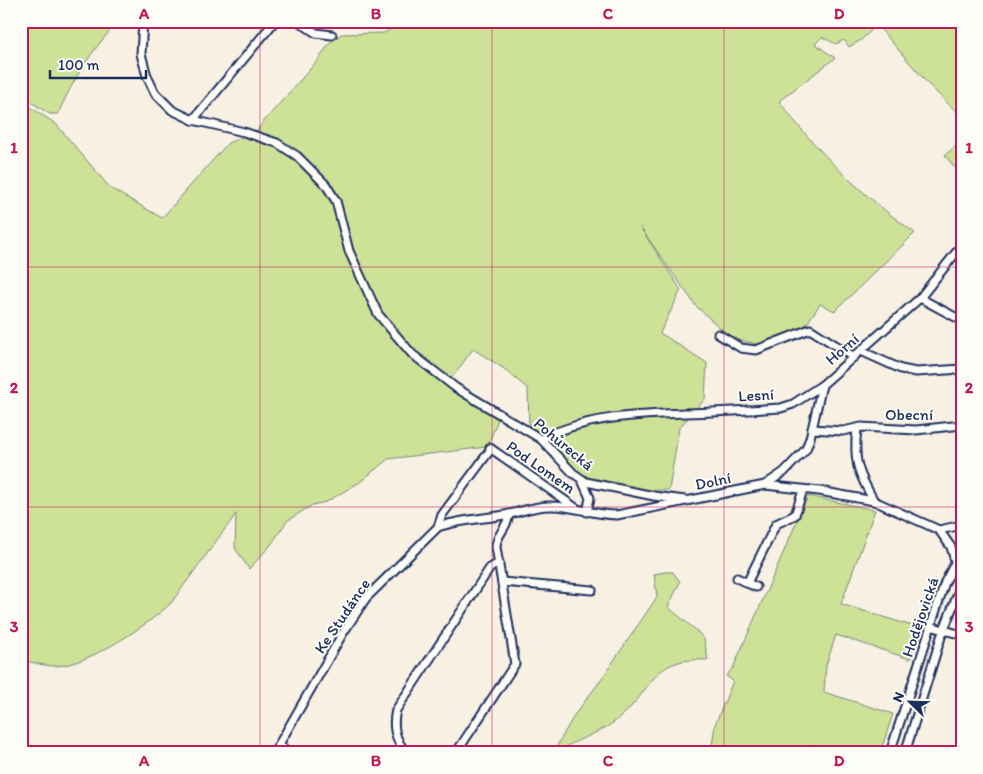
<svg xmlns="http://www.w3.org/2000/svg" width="983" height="774" font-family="Itim,sans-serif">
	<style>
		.green { fill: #cde297; stroke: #74887a }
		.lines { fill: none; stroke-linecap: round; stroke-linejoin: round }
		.minor-casing { stroke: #1b2f5e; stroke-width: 11 }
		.minor { stroke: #fdfcf7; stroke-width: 7 }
		.grid { fill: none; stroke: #c2185b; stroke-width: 1; stroke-opacity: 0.55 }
		.labels { text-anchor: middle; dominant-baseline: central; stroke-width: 4; stroke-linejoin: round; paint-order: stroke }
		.street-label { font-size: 16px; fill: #1b2f5e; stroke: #fdfcf7 }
		.neatline { fill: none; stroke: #c2185b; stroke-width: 2 }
		.grid-label { font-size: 16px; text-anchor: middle; font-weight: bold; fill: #c2185b }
	</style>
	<rect width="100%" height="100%" fill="#f8f0e3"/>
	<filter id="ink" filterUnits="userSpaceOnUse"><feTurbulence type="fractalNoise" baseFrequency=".02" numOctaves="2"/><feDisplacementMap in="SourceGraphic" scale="10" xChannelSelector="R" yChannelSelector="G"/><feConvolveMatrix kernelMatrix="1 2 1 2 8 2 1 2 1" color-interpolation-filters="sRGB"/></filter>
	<g filter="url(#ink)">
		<!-- green -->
		<g class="green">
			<path d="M21,21H119C93,48 73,79 58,114H50L21,96Z"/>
			<path d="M404,21H792L798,29L810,21H962V117L929,85L877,25L861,40L849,47L844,40L836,44L822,37L815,44L835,58L779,101C816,151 864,197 915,233L835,311L820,304L806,325L791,334L759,344L732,339L696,306L640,227L681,290L660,333L707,363L705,399L679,428L669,490C644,491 595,486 576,471C559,458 544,440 529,425L528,389L503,368L473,349L446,386L499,417L487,447L388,459L360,482L326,502L312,505L287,521L270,546L249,569L235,548L236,514L171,603C148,625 87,666 55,666C44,666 32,662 21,660V101L56,124L110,188L162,218L228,143L260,129L258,128L318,60L329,44L341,34L384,33Z"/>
			<polygon points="962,141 962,177 945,155"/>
			<polygon points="808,496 875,510 841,604 919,628 910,659 836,635 826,665 824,692 893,714 880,753 832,753 809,745 806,753 711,753 715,725 733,681 726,676 733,668"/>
			<path d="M665,572H673L680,582L668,607L697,631L704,639L708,660C649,656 655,690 617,720C603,731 582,738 565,747L559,753H553L575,714L598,684L657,597L654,574Z"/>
		</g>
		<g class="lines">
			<!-- minor casing -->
			<g class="minor-casing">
				<g id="minor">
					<polyline points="143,21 141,54 147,76 155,93 172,110 193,120 244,132 277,143 297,156 326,185 336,201 349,251 378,314 412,354 456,388 541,439 573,473 586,482 654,496 685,500"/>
					<polyline points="298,21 316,33 332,35"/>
					<polyline points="193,120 275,21"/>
					<polyline points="920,298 957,318"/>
					<polyline points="718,334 741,348 756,350 810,329 854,357"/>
					<polyline points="861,351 901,369 916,372 962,369"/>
					<polyline points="812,429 843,431 861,427 916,430 962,425"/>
					<path d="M857,429C853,461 858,473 874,501"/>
					<path d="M541,439C586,416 636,415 686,413C718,412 750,410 781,408L793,404L822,385"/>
					<polyline points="490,448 576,508"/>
					<polyline points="582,480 590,498 587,512"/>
					<polyline points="765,485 784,472 806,449 810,438 822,385 920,298 962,245"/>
					<polyline points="438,527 442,515 491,449"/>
					<polyline points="939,530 962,525"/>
					<polyline points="737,578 756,587"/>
					<polyline points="502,582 592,590"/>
					<polyline points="747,583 776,524 795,515 803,490"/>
					<polyline points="930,626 962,635"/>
					<polyline points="279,744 289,753"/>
					<path d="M274,753L343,633L366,598L438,527C461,519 486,519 510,514C523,511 538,505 552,506C574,506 594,515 617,515L765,485L819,491L874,501L939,530L951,547L955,561"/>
					<path d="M406,753C395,739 392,727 396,710L490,568L499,563"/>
					<path d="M456,753L515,664L496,547C496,534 508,528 509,514"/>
					<polyline points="890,753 945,582 962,550"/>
					<polyline points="905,753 941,637 962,583"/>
				</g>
			</g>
			<!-- minor -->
			<use href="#minor" class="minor"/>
		</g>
	</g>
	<!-- grid -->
	<path class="grid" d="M260,21V753M492,21V753M724,21V753M21,267H962M21,507H962"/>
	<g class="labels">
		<!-- street labels -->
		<g class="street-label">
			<text transform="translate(842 349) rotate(-41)">Horní</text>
			<text transform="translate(756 395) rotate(-3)">Lesní</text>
			<text x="909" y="414">Obecní</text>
			<text transform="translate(564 444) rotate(40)">Pohůrecká</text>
			<text transform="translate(541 467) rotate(35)">Pod Lomem</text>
			<text transform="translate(713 481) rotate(-12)">Dolní</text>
			<text transform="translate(342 616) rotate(-56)">Ke Studánce</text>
			<text transform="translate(920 617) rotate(-71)">Hodějovická</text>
		</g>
	</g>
	<!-- margin -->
	<rect width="983" height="774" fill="none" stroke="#fdfcf7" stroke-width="55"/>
	<!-- north arrow -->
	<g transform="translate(910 702) rotate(293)" stroke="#fdfcf7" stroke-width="4" paint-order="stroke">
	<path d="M0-4L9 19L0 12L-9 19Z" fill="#1b2f5e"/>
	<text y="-8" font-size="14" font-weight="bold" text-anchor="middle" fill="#1b2f5e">N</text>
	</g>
	<!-- scale -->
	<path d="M50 70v8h96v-8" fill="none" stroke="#1b2f5e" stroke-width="2.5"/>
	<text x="58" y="70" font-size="15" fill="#1b2f5e" stroke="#fdfcf7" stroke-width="4" paint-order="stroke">100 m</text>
	<rect x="28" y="28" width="928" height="718" class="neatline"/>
	<g class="grid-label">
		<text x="144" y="19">A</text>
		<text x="376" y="19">B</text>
		<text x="608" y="19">C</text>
		<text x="839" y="19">D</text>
		<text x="14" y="153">1</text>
		<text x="969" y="153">1</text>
		<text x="14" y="393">2</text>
		<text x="969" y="393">2</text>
		<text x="14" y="632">3</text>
		<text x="969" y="632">3</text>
		<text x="144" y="766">A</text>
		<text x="376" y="766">B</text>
		<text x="608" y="766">C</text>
		<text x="839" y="766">D</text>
	</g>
</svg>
